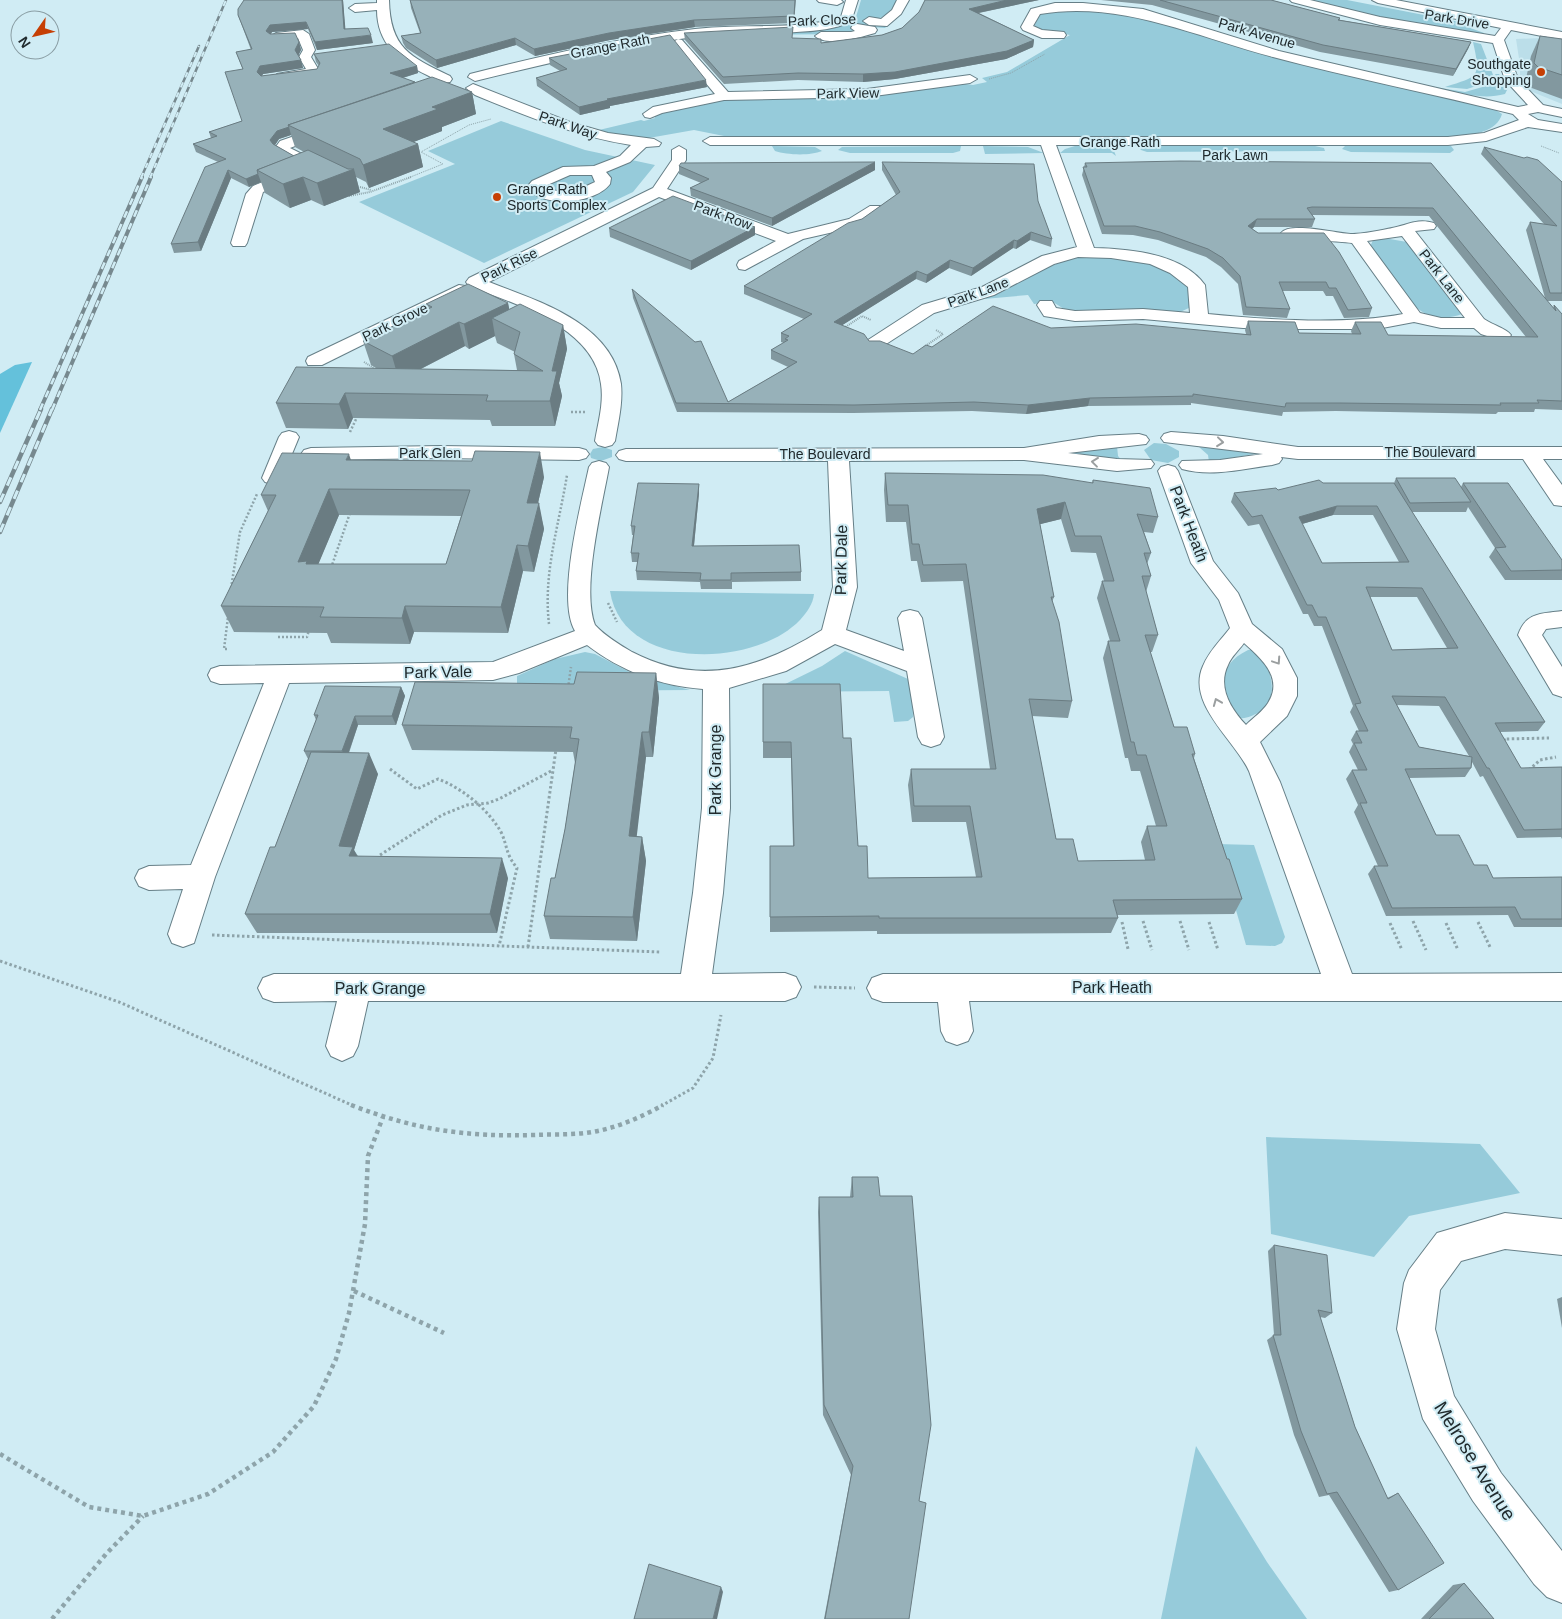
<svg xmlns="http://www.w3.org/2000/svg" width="1562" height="1619" font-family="Helvetica,sans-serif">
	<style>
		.built { fill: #bbdee9 }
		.green { fill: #96cbda }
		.forest { fill: #64c1db }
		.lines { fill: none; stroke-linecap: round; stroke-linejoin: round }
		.minor-casing { stroke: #667f87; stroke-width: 2 }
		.path-far4 { stroke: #8ea4aa; stroke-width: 1; stroke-dasharray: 1 1; stroke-linecap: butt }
		.path-far3 { stroke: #8ea4aa; stroke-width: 2; stroke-dasharray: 1 1; stroke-linecap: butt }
		.path-far2 { stroke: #8ea4aa; stroke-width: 2.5; stroke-dasharray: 2 2; stroke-linecap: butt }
		.path-far1 { stroke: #8ea4aa; stroke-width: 3; stroke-dasharray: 2.5 2.5; stroke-linecap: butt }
		.path { stroke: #8ea4aa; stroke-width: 4.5; stroke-dasharray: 4 4; stroke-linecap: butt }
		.minor { fill: #fff; fill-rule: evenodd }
		.rail-far2-casing { stroke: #77898f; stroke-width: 2.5 }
		.rail-far1-casing { stroke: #77898f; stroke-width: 4 }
		.rail-casing { stroke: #77898f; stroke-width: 4.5 }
		.rail-far2 { stroke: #d0ecf4; stroke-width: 2; stroke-dasharray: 5.5; stroke-linecap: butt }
		.rail-far1 { stroke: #d0ecf4; stroke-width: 2.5; stroke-dasharray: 7; stroke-linecap: butt }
		.rail { stroke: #d0ecf4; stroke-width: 3; stroke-dasharray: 9; stroke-linecap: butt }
		.wall { fill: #82989f; fill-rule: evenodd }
		.shaded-wall { fill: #6a7c82 }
		.building { fill: #97b1b9; stroke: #6a7c82; fill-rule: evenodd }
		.oneway { stroke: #9b9fa0 }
		.poi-dot { fill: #c63f04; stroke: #d0ecf4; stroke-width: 2 }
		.labels { text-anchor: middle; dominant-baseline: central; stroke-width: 4; stroke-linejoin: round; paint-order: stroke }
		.far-street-label { font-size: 14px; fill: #202a2d; stroke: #d0ecf4 }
		.far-poi-label { font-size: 14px; fill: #202a2d; stroke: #d0ecf4; text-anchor: end }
		.street-label { font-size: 16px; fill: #202a2d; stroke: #d0ecf4 }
		.near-street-label { font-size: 19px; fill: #202a2d; stroke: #d0ecf4 }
	</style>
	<rect width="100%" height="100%" fill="#d0ecf4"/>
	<!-- built -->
	<polygon class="built" points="1542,38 1562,42 1562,104 1520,87 1520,65 1516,39"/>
	<!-- green -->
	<g class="green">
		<path d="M861,0H897C891,12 885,19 871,19L867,23L887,26L885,28L870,27L849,34L738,35L737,33L832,29L856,17Z"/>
		<polygon points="1302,0 1347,0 1465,23 1465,26 1484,33 1483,36 1416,26"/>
		<path d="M1047,10L1111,11L1494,109L1502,114C1497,132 1472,135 1456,137L734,138L694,130L643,139L617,137L591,129L599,130L641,120L644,121L655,118V115L730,99L880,95L958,83L973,85L987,82L982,78L1007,72L1070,35L1034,28L1038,14Z"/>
		<path d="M1473,42L1481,44L1495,80L1467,89L1445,87C1479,76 1481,78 1473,42Z"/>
		<path d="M1495,74H1499L1508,88L1505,94C1480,101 1454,91 1429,86L1465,92L1500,82Z"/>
		<polygon points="501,121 585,150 655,165 633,192 484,263 359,202 455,164 428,151"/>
		<polygon points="1346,145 1451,146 1454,150 1450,153 1351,152 1342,149"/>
		<path d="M772,146L815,147L822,151C810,156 787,155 775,151Z"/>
		<polygon points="961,146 960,151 953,153 850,153 838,150 842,147"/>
		<polygon points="983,146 1028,147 1044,153 985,154"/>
		<polygon points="1075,146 1112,146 1116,156 1112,153 1060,153 1065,149"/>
		<polygon points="1138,146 1315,146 1324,148 1325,151 1147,152 1141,150"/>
		<path d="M1384,238L1407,242L1462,314C1449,319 1433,319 1421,311C1406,301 1382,263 1370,247L1373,240Z"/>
		<path d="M1081,257C1105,257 1148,256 1169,270C1176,275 1183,283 1190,289L1191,307L1178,313L1147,310L1076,312L1064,309L1053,302L1034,304L1028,295L984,299C1017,285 1046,263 1081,257Z"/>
		<polygon points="1154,443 1166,444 1179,451 1179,457 1168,463 1151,460 1144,450"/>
		<polygon points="1117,446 1118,456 1122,461 1061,453"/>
		<polygon points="603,447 612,450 612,457 601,461 591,458 590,454 593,449"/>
		<polygon points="1199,447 1259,453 1209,462 1208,455"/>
		<path d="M610,591L814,594C813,604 807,612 800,620C754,668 622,672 610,591Z"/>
		<path d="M1248,650H1256L1263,654C1270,672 1281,700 1258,713C1253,715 1247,719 1240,718C1234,716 1231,709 1229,704C1219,680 1223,662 1248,650Z"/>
		<polygon points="845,651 908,679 912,685 913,717 908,721 894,722 889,691 769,692 822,666"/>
		<polygon points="585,652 595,654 637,676 690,690 560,691 517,694 517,676 555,659"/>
		<polygon points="1217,844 1254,845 1285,937 1282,943 1275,946 1246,945"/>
		<polygon points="1266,1137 1480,1144 1520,1193 1409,1216 1374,1257 1271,1234"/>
		<polygon points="1196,1446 1267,1562 1307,1619 1161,1619"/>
	</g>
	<!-- forest -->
	<polygon class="forest" points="32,362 0,433 0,374 15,365"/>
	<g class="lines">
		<!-- minor casing -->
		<g class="minor-casing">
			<g id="minor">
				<path d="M377,0H389C390,48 410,57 450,76L452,79L450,82C441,84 435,79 427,75C399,62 377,43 377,10L355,12L349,8L355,4L377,3Z"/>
				<polygon points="817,0 841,0 843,2 837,5 819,2"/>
				<path d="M846,0H858L852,19C838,35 770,32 748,33C655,37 565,59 475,81L468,77L470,74C544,55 619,38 695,29C739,24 784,29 828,21L841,17Z"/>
				<polygon points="897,0 909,0 901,14 887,26 869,25 863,21 869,17 881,19 892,10"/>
				<path d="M1290,0H1310L1380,17L1495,36L1501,28L1378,3L1372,0H1396L1562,32V40L1511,30L1504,40L1518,79L1543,105L1562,109V117L1538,112L1528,114L1538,120L1562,124V132L1528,127L1486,141L1448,145H1056L1094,248C1129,249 1182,253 1205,285L1208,314C1267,320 1345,325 1403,314L1352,243C1340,241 1285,240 1281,233C1290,221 1339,234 1353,234C1361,234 1384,230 1392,228C1408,225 1417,218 1434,223L1436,226L1434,229L1415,231L1484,319C1492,325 1506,328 1511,335L1508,339H1496L1481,334L1474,328H1441L1414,322L1377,329H1291L1243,328L1143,319L1075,321L1044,316L1037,305L1040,301H1052L1056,308L1075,311L1143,309L1190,313L1188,287L1170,273L1150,264L1111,258L1078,257L1054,264L994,295L934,313L880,348H868L865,344L868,340L922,305L982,287L1042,256L1077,247L1041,145H710L703,141L710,137H1448L1484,133L1519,120L1513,114C1434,94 1352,78 1273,57C1197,37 1120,0 1040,14L1033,26L1042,30L1064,32L1066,35L1064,38H1042L1023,30L1021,27L1031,9L1055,3H1083L1143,9L1279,51L1518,107L1528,105L1505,80L1493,43L1380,25L1292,2ZM1402,236L1465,318H1441L1420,313L1367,241Z"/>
				<path d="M857,24L875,27L877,30L875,33C862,37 826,47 815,36L821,32H851L855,31L851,28L853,25Z"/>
				<polygon points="303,30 309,34 315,50 311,57 320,72 314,76 277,80 275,77 277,74 306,69 299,57 303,50 298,38 276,41 270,37 276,33"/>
				<polygon points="678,39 682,40 728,92 867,89 970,75 977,79 970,83 867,97 724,100 662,113 650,118 645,117 643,114 653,107 715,94 672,43"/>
				<path d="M473,84L570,122L608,133L654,139L661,143L659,146L646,147L630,162L606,172L611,178L610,184C595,204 542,209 527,187L532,181L563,167L594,166L620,156L631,145C576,136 526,116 475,95L466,88ZM570,175H592L595,182C576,191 564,197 545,186Z"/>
				<polygon points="329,124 336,128 334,131 290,148 320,163 322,166 320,169 263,192 247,243 245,246 233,246 231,243 246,194 253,186 303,166 277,151 275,148 280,141"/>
				<path d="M679,146L686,150V160L667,189L788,234L849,219L870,206H882L884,209L860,226L803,239L745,270L739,269L737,265L739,261L776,241L659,197L489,282C538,301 612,323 621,384C623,403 618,423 615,441L612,445L605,447L598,445L595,441C598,423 604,403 601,384C594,327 515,304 469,286L466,282L469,278L653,188L672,160V150Z"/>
				<polygon points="459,285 465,286 468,290 465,294 322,365 308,365 306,361 308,357"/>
				<polygon points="289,431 296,433 299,437 282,478 279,482 272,484 265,482 262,478 279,437 282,433"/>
				<path d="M1171,432L1223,436L1298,447H1562V459H1543L1562,485V506L1554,505L1523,459H1298L1281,457L1282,459L1279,463L1272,465C1243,469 1211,477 1182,469L1179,465L1182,461L1220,460L1263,454L1164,442L1161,438L1164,434Z"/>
				<path d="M1139,434L1146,436L1149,440L1146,444L1068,453L1117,459L1151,460L1154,464L1151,468L1117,471L1024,460L849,461L857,587L846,630L904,651L898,618L902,612L910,610L918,612L922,618L944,737L940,744L931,747L922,744L918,737L907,671L835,644L786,671L729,688L730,808L723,893L712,974L785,973L796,977L801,987L796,997L785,1001H368L358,1046L353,1056L342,1061L331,1056L326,1046L337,1001L274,1002L263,998L258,988L263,978L274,974H681L693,893L702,808L703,689C660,686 621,671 587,645L519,673L493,680L289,683L215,877L194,943L183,947L172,943L168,934L183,889L149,890L139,886L135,878L139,870L149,866L191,865L264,683L220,684L211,681L208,675L211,669L220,666L493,662L575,631C556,599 581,505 589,467L592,463L599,461L606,463L609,467C602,506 581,589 595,625C605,636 620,645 632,652C701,688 761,668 822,630L833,587L828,461H626L619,459L616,455L619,451L626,449L1024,448L1099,436Z"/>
				<polygon points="441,446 579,448 586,450 589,454 586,458 579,460 441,458 311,460 304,458 301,454 304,450 311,448"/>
				<path d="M1168,465L1175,467L1178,471L1213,561L1238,593L1252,624L1282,649L1297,678V696L1287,716L1260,742L1280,782L1352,974L1562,973V1001H969L973,1031L968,1041L957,1045L946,1041L941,1031L938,1002H883L872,998L867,988L872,978L883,974H1321L1249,771C1235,740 1186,704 1203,666C1209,651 1221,640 1230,628L1219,600L1191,563L1158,471L1161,467ZM1244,643C1261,658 1284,678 1268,703C1263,711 1253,718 1246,725C1231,709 1217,687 1228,665C1231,657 1239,650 1244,643Z"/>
				<path d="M1562,611V627L1546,629L1542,635L1562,667V697L1553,694L1518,635C1526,612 1541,614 1562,611Z"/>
				<polygon points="1505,1213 1562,1219 1562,1255 1505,1249 1461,1261 1440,1290 1435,1329 1454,1396 1501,1473 1562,1551 1562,1603 1547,1597 1534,1584 1473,1501 1423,1419 1397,1329 1404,1283 1409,1270 1437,1233"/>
			</g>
		</g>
		<!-- path-far4 -->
		<g class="path-far4">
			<polyline points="989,79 1011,73 1045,54"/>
			<polyline points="1541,146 1559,153"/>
			<polyline points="408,178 443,164 421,152 469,125 491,119"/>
		</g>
		<!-- path-far3 -->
		<g class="path-far3">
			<polyline points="360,187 371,190"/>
			<polyline points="349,196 370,192 411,177"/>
			<polyline points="844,328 862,316 871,320"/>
			<polyline points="924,347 943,334 936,330"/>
			<polyline points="364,362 374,368 370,370"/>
		</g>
		<!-- path-far2 -->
		<g class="path-far2">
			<polyline points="571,412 585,412"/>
			<polyline points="350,432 358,415"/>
			<polyline points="331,568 350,513"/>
			<polyline points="231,588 240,532 257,494"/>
			<polyline points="608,603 617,622"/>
			<path d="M549,624C543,573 559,525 567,475"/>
			<polyline points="278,637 307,637 309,630"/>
			<polyline points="227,649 224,649 228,617"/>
			<polyline points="568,688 571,667"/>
		</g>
		<!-- path-far1 -->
		<g class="path-far1">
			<polyline points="1505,741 1504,739 1549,738"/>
			<path d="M390,769L417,789L438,779C462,788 488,809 501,832C508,847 505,853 517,868L499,946"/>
			<polyline points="1529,770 1540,760 1556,757"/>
			<polyline points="380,855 442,815 467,805 488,803 499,799 553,770"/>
			<polyline points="1143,921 1152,950"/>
			<polyline points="1180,921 1189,950"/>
			<polyline points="1413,921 1426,950"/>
			<polyline points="1122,922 1128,949"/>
			<polyline points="1209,922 1218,950"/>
			<polyline points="1478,922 1491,949"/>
			<polyline points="1390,923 1402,950"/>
			<polyline points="1446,923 1458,950"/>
			<polyline points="212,935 660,952"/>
			<polyline points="528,947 556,749"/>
			<polyline points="0,961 119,1002 354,1106"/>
			<polyline points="814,987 855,988"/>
			<polyline points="661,1106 693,1088 713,1058 721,1015"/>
		</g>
		<!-- path -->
		<g class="path">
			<path d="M351,1105C416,1130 465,1137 535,1135C551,1134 568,1135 585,1133C612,1130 640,1118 663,1105"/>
			<polyline points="354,1291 444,1333"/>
			<polyline points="0,1454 89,1507 143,1516 208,1494 273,1452 314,1406 336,1359 349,1313 365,1224 368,1156 383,1117"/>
			<polyline points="52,1619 106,1554 143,1516"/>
		</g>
		<!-- minor -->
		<use href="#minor" class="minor"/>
		<!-- rail-far2 casing -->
		<g class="rail-far2-casing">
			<g id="rail-far2">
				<polyline points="141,178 199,46"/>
				<polyline points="150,178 226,0"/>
			</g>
		</g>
		<!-- rail-far1 casing -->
		<g class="rail-far1-casing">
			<g id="rail-far1">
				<polyline points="40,410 142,177"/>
				<polyline points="52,410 151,177"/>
			</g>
		</g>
		<!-- rail casing -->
		<g class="rail-casing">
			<g id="rail">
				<polyline points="0,502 41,409"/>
				<polyline points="0,532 52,409"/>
			</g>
		</g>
		<!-- rail-far2 -->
		<use href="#rail-far2" class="rail-far2"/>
		<!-- rail-far1 -->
		<use href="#rail-far1" class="rail-far1"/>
		<!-- rail -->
		<use href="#rail" class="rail"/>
	</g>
	<!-- wall -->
	<g class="wall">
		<path d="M244,0H343L345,29L373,43L317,50L308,29L272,32L271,34L299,42L301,50L298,56L301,60L303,68L263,74L262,76L317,69L319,66L316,62L314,54L417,66L418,73L403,78L415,82L472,92L476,114L442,127V131L413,142L418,144L423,167L369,188L366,182L356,177L360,192L324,206L311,200L290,208L265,193L261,182L249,187L231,178L201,251L174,253L171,244L218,162L196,152L193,144L211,138L209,132L242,121L243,70L236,52L251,50L238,15ZM291,135L295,147L304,152L294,156L275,145L279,139Z"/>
		<polygon points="410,0 796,0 794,23 695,27 610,40 535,56 516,45 437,68 406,48 403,43 401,36 420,33 411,8"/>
		<polygon points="925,0 1039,0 979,13 1034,40 1033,47 1006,59 895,79 863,82 798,80 724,84 685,40 684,33 793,38 821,43 882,35 902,28 919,12"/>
		<polygon points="1101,0 1271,0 1340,18 1340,20 1471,42 1468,49 1453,76 1320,52 1152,5"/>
		<polygon points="1540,36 1562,39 1562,99 1529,87 1525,83 1531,56"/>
		<polygon points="549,58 707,87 610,106 610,108 580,115 537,86 536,78 560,71 550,65"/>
		<polygon points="1484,147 1562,182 1562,301 1547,301 1553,308 1554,305 1562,314 1562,410 1535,409 1534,412 1498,412 1496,414 1336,411 1283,412 1282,416 1191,403 1191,405 1088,406 1026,414 972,411 853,413 677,412 633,298 632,289 728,402 788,367 771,359 771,350 784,343 781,342 781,333 804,319 744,294 744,286 862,219 896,195 882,170 882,162 1038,201 1052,239 1051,247 1030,240 1016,249 1013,248 971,276 949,268 926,283 916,279 842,325 869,341 913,354 932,347 1051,328 1246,334 1245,330 1248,321 1299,333 1352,334 1351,331 1355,322 1388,335 1526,337 1429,216 1312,215 1315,219 1312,227 1254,227 1252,229 1372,308 1369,317 1344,318 1333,296 1326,296 1323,291 1282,291 1290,309 1287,318 1243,315 1238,284 1221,267 1206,257 1158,240 1133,235 1102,234 1082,175 1085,163 1431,163 1545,298 1526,230 1530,222 1544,224 1481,154"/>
		<polygon points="679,166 875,170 772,226 691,196 690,188 701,183 679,174"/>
		<polygon points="755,227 755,235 691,270 610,237 609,228"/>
		<path d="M508,303L509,310L563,325L567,349L559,383L562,396L555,426H492L490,420L353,418L348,429L286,428L276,403L376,368L371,365L363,341L427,309L426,304ZM495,336L497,343L515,352L514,354L517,370L421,369L465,346L469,349Z"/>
		<path d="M351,460L544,477L538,503L544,529L534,572L523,571L508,633L414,632L410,644L331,643L327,633L234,632L221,606L268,511L261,495ZM339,515L461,516L446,564H318Z"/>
		<path d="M885,473L1092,483L1093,480L1158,517L1153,533L1144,532L1151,553L1147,564L1151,576L1146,592L1158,635L1152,652H1150L1174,727L1195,754L1194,758L1227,859L1242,899L1234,914L1117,915L1118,918L1111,933L877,934V931L770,932V846H793L791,758H763V742L843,738L858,846L868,878L976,877L966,822H912L908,785L911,769H990L963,581L921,582L917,561H911L906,522H886L884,490ZM1061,519L1071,552L1096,553L1104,581H1102L1097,598L1110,641H1108L1103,658L1125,758H1128L1131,771H1140L1156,826H1147L1141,842L1145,860L1078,861L1056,839L1032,716L1068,718L1072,701L1052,602L1054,597L1040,524Z"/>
		<path d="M1396,478L1461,487L1463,483L1562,560V580H1505L1489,557L1495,548L1468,507L1466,512H1412L1545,722L1538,731L1500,732L1521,768L1562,767V839L1561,837L1517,838L1483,776L1480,777L1472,762L1471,768L1465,777L1409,778L1436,835L1474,865L1493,878L1562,877V927H1514L1508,915L1386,916L1368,874L1374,866H1378L1354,812L1358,805L1346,779L1352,770H1358L1349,752L1353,744L1351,740L1356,731H1359L1350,712L1353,706L1322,626H1314L1308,614H1303L1259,524L1248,526L1231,502L1234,493L1278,490L1323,483H1394ZM1333,515H1373L1399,562L1322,563L1302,524ZM1370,597H1417L1447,648L1392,650ZM1397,705L1439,706L1469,756L1419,747Z"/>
		<polygon points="699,484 699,493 694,546 801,572 801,581 732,582 732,589 701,589 700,582 637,580 636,571 638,562 632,562 631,553 633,535 632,535 631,526"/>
		<polygon points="656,673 659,698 653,757 646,757 636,836 642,837 646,861 637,941 550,939 544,916 555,878 565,829 575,763 573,752 412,750 402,725 574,684"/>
		<polygon points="401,687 405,696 396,725 358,725 349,753 378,774 354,850 358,856 508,878 497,933 257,933 245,914 275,847 308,759 304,751 316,720 314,715"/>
		<polygon points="852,1177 880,1196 919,1501 909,1619 824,1619 851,1475 823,1415 818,1212 819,1197 850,1197"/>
		<polygon points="1274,1245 1332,1313 1325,1318 1320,1317 1355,1427 1387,1498 1398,1493 1398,1590 1389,1592 1329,1495 1319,1497 1294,1435 1267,1340 1274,1335 1268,1251"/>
		<polygon points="1562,1297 1562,1328 1557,1299"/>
		<polygon points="1464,1583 1494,1619 1421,1619 1453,1585"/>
	</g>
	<!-- shaded-wall -->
	<g class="shaded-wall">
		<polygon points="342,0 343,0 346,36 344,29"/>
		<polygon points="1007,0 1039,0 968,15 969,9"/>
		<polygon points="694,20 695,27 610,40 535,56 534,49 609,33"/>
		<polygon points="306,22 308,29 272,32 268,38 266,31 270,25"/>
		<polygon points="371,35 373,43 317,50 315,42"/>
		<polygon points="515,38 516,45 437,68 436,60"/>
		<polygon points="1034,40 1033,47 1006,59 895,79 863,82 863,74"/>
		<polygon points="299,42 301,50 297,58 295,50"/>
		<polygon points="1471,42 1468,49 1453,76 1456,69"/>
		<polygon points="301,60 303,68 263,74 259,80 257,72 260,66"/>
		<polygon points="417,66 418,73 392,81 390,73"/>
		<polygon points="706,80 707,87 610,106 610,108 580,115 579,107 607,99"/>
		<polygon points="472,92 476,114 442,127 442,131 388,152 383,129 432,107"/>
		<polygon points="289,127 291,135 279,139 273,148 270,140 277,131"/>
		<polygon points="418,144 423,167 369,188 363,165"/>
		<polygon points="875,162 875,170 772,226 772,218"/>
		<polygon points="354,169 360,192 324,206 317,183"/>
		<polygon points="228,170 231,178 201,251 198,242"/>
		<polygon points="258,174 261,182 249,187 246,179"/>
		<polygon points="303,177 311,200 290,208 283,184"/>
		<polygon points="1257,219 1254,227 1245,235 1248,226"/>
		<polygon points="755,227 755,235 691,270 691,261"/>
		<polygon points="1031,232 1030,240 1016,249 1017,241"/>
		<polygon points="1014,240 1013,248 971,276 973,268"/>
		<polygon points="950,260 949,268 926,283 927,275"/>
		<polygon points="917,271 916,279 833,331 834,322"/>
		<polygon points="508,303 513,327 492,318 495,336 469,349 464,324"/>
		<polygon points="459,322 465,346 399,380 392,356"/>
		<polygon points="563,325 567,349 559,383 562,396 555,426 550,401 552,371"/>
		<polygon points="345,393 353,418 348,429 339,404"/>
		<polygon points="1090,398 1088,406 1026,414 1028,405"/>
		<polygon points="540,452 544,477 532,529 527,503"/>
		<polygon points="349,454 357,479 346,460"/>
		<polygon points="699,484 699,493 693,555 692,546"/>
		<polygon points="329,489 339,515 313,577 298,562"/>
		<polygon points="1065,502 1061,519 1033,526 1037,509"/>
		<polygon points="539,503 544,529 534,572 528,546"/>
		<polygon points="1337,506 1333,515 1295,526 1299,517"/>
		<polygon points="517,545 523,571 508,633 501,607"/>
		<polygon points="405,606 414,632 410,644 402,618"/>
		<polygon points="656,673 659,698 653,757 649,732"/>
		<polygon points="401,687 405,696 396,725 392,716"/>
		<polygon points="355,716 358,725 346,760 342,751"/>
		<polygon points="642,732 646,757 634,860 629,836"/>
		<polygon points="369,753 378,774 354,850 363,867 359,876 339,846"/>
		<polygon points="642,837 646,861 637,941 633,917"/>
		<polygon points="502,858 508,878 497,933 490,914"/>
		<polygon points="721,1587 723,1592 717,1619 713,1619"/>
	</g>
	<!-- building -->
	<g class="building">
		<polygon points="244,0 342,0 344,29 368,28 371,35 315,42 306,22 270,25 266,31 270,34 295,33 299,42 295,50 301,60 260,66 257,72 261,76 317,69 320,63 314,54 389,44 417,66 390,73 415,82 288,125 289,127 277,131 270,140 273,144 294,156 257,170 258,174 246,179 228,170 198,242 171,244 205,167 226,159 193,144 217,136 209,132 242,121 225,72 243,69 236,52 252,49 238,15 238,9"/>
		<polygon points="410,0 795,0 794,16 694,20 609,33 534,49 515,38 436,60 405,40 401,36 421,33"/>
		<polygon points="925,0 1007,0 969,9 1034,40 1007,51 895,72 863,74 798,73 723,77 684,33 793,27 792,38 821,39 821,43 882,35 902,28 919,12"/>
		<polygon points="1160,0 1271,0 1340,18 1338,20 1471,42 1456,69 1323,45"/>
		<polygon points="670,35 706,80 607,99 609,100 579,107 536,78 567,69 549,58"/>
		<polygon points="1540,36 1562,39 1562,75 1538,67 1534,63"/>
		<polygon points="432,77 472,92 432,107 438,109 383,129 418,144 363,165 360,159 288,125"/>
		<polygon points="1484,147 1524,158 1527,157 1538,160 1562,182 1562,293 1550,293 1530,222 1557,226"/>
		<polygon points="308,150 348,169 354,169 317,183 303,177 283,184 257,170"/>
		<polygon points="1180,161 1431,163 1556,311 1554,305 1562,314 1562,401 1537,400 1539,403 1500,403 1501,405 1340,403 1286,403 1285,407 1193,394 1193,396 1090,398 1028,405 974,402 854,405 676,403 632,289 695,342 701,341 728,402 797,362 771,350 788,340 785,339 789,336 781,333 812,314 744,286 848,223 862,219 900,192 882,162 1034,164 1038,201 1052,239 1031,232 1017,241 1014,240 973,268 950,260 927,275 917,271 834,322 864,334 869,341 880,341 913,354 926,345 932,347 993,306 1051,328 1136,324 1251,335 1248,321 1295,322 1299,333 1361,334 1355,322 1381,322 1388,335 1538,337 1433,208 1312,207 1307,208 1315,219 1257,219 1248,226 1258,233 1324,233 1339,252 1372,308 1348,310 1336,288 1329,288 1326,282 1279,282 1290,309 1246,307 1240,276 1223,258 1208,249 1160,232 1135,226 1104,226 1083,167 1087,167 1085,163"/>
		<polygon points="875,162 772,218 690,188 709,179 679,166 681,163"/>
		<polygon points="673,196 755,227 691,261 609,228"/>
		<polygon points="468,284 508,303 464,324 459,322 392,356 363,341 432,307 426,304"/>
		<polygon points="520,304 563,325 552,371 557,371 550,401 486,401 488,395 345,393 339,404 276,403 296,367 543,371 514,354 520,332 492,318"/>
		<path d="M475,451L540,452L527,503H539L528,546L517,545L501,607L405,606L402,618L320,617L324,607L221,606L276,495H261L282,453L349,454L346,460L472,461ZM329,489L470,490L446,564H306L307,561L298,562Z"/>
		<path d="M885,473L1043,475L1093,483V480L1150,488L1158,517L1137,514L1151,553H1144L1151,576H1142L1158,635H1145L1174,727H1187L1195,754H1192L1227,859H1229L1242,899L1113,900L1118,918H879V916L770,917V846H794L792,772L791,742H763V684H840L843,738H851L858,846H867L868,878L982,877L970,806H914L911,769H996L966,564L923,565L919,544H912L908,505H888ZM1065,502L1075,536H1101L1114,581H1102L1120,641H1108L1131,742H1134L1137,755H1146L1167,826H1147L1155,860L1078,861L1073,839H1056L1029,699L1072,701L1059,622L1051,597H1054L1037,509Z"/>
		<polygon points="1396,478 1455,478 1471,502 1410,503"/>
		<path d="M1319,480L1323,483H1394L1545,722L1495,723L1521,768L1562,767V829L1524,830L1489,768H1487L1445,697L1392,696L1419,747L1472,757L1471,768L1405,769L1436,835H1459L1474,865H1487L1493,878L1562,877V919H1521L1515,907L1392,908L1374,866H1388L1360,803H1367L1352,770H1367L1354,743H1362L1356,731H1368L1355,704L1361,703L1326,617H1318L1312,605H1307L1262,515L1252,517L1234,493L1276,488L1278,490ZM1337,506H1377L1409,562L1322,563L1299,517ZM1366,587L1422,588L1458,648L1392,650Z"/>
		<polygon points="638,483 699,484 692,546 799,545 801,572 731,573 731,580 700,580 701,573 636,571 639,553 631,553 635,526 631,526"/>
		<polygon points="1463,483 1508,483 1562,560 1562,570 1511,571 1495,548 1506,547"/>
		<polygon points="577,672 656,673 649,732 642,732 629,836 642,837 633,917 544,916 551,878 555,878 565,829 579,739 570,738 572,727 402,725 415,682 574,684"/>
		<polygon points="325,686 401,687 392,716 355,716 342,751 304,751 318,715 314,715"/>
		<polygon points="311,752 369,753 339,846 353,847 349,856 502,858 490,914 245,914 270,847 275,847"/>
		<polygon points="852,1177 878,1177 880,1196 912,1196 931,1425 919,1501 926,1503 909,1619 825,1619 853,1466 824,1405 819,1197 853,1197"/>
		<polygon points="1274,1245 1327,1255 1332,1313 1318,1310 1355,1427 1388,1499 1398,1493 1444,1563 1398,1590 1337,1492 1327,1494 1301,1431 1273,1335 1281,1335"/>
		<polygon points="649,1564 721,1587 713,1619 634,1619"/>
		<polygon points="1464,1583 1494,1619 1429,1619"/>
	</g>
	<!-- one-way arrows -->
	<defs><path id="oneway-chevron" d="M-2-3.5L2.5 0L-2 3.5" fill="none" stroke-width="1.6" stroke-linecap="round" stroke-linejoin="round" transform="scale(1.25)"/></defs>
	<g class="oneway">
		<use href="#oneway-chevron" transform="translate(1220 442) rotate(6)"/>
		<use href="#oneway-chevron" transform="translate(1095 462) rotate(-173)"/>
		<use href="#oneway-chevron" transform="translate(1277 661) rotate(56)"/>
		<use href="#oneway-chevron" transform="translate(1217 702) rotate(-112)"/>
	</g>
	<!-- markers -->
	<g class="poi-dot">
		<circle cx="1541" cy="72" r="5"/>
		<circle cx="497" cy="197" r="5"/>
	</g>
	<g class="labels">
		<!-- far-street labels -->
		<g class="far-street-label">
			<text transform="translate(1457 19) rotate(9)">Park Drive</text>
			<text transform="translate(822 20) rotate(-2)">Park Close</text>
			<text transform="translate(1257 33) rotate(16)">Park Avenue</text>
			<text transform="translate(610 46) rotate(-11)">Grange Rath</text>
			<text transform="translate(848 93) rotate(-1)">Park View</text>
			<text transform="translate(568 125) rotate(19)">Park Way</text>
			<text x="1120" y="142">Grange Rath</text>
			<text x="1235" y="155">Park Lawn</text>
			<text transform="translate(723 215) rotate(20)">Park Row</text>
			<text transform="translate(509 265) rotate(-26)">Park Rise</text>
			<text transform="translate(1442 276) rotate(52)">Park Lane</text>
			<text transform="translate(978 292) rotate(-20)">Park Lane</text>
			<text transform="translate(395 322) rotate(-26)">Park Grove</text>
			<text x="1430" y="452">The Boulevard</text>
			<text x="430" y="453">Park Glen</text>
			<text x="825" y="454">The Boulevard</text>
		</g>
		<!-- far-poi labels -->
		<g class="far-poi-label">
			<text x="1531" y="64">Southgate<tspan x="1531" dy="16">Shopping</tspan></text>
			<text x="507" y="189" text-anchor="start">Grange Rath<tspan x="507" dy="16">Sports Complex</tspan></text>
		</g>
		<!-- street labels -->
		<g class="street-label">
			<text transform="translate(1189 524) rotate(69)">Park Heath</text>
			<text transform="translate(841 560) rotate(-89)">Park Dale</text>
			<text transform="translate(438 672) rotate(-1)">Park Vale</text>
			<text transform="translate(715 770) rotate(-90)">Park Grange</text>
			<text x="1112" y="987">Park Heath</text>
			<text x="380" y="988">Park Grange</text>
		</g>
		<!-- near-street labels -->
		<g class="near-street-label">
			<text transform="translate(1475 1461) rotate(58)">Melrose Avenue</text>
		</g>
	</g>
	<!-- north arrow -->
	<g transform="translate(35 35) rotate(236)"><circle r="24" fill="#d0ecf4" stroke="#8a9ea4"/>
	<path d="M0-4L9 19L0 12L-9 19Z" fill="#c63f04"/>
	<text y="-8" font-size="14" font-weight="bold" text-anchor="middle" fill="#202a2d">N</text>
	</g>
</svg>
